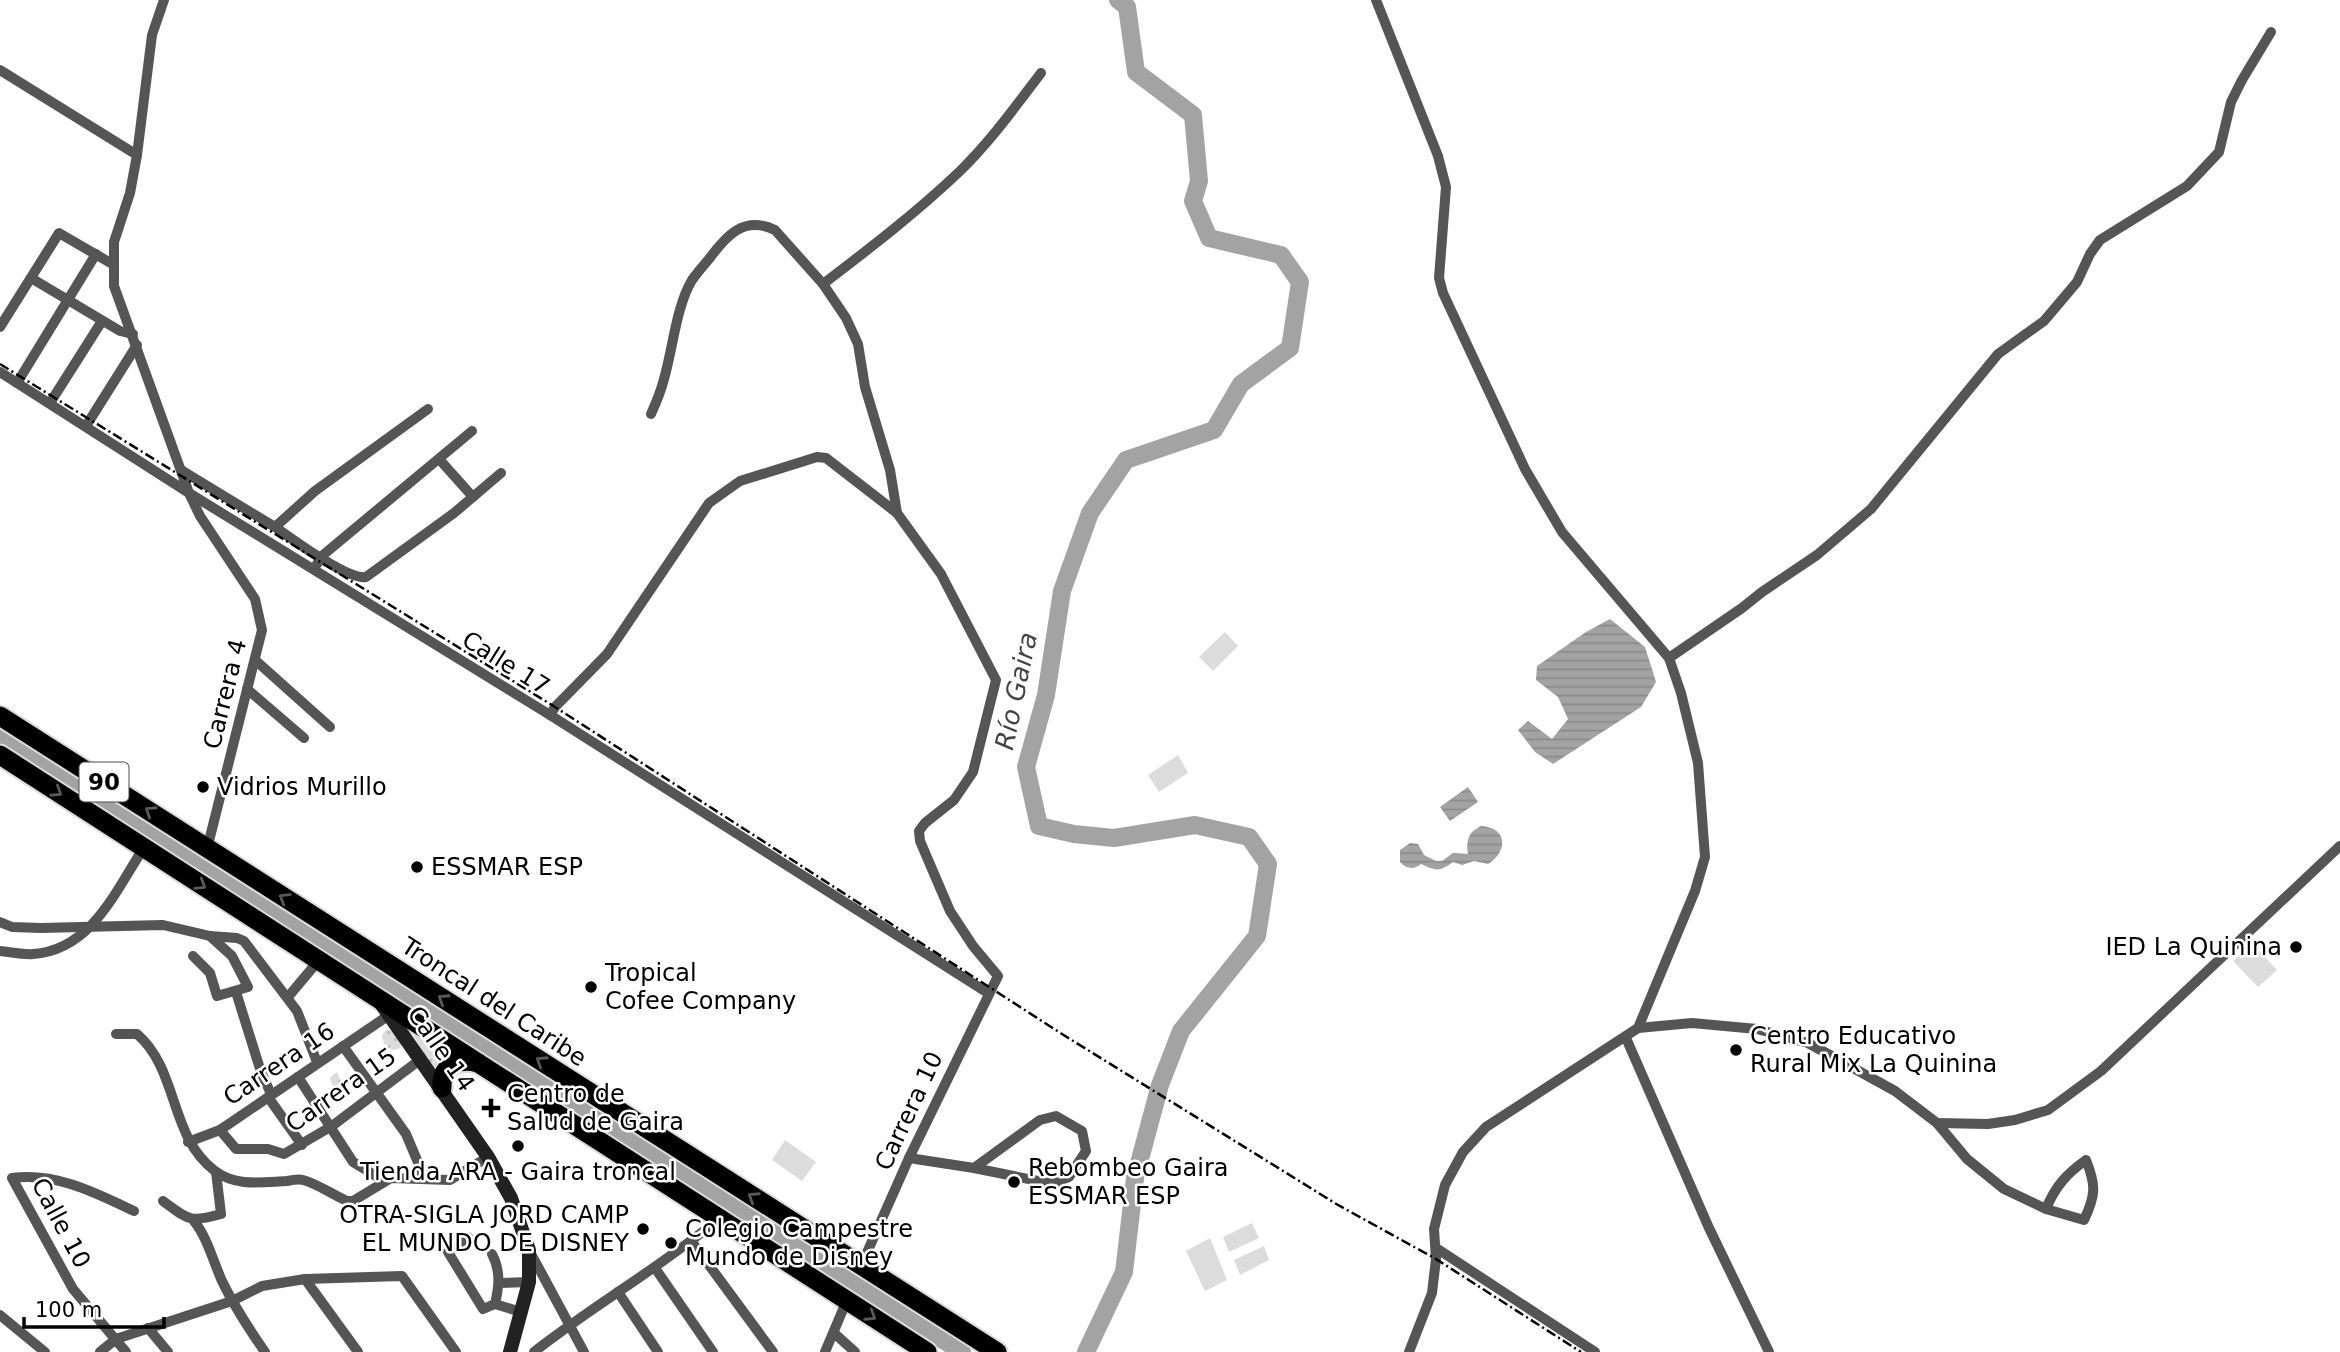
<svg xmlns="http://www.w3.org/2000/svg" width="2340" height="1352" font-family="'DejaVu Sans',sans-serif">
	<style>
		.grass { fill: url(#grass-dots) }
		.pitch { fill: #dcdcdc }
		.water { fill: url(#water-rules) }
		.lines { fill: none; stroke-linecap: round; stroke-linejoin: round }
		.river { stroke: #a3a3a3; stroke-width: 18 }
		.highway-casing { stroke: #dbdbdb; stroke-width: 23 }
		.street { stroke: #555; stroke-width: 10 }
		.secondary { stroke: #222; stroke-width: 14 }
		.highway { stroke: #000; stroke-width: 19 }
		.rail { stroke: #000; stroke-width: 2.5; stroke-dasharray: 10 3.5 2 3.5; stroke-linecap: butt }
		.oneway { stroke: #595959 }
		.poi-dot { fill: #000; stroke: #fff; stroke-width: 2.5 }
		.labels { text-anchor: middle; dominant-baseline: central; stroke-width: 5; stroke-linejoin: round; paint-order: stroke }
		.shield { fill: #fff; stroke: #4c4c4c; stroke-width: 2 }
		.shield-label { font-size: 23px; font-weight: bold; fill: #000 }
		.street-label { font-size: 24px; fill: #000; stroke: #fff }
		.poi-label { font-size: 24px; fill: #000; stroke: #fff; text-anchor: start }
		.water-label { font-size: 26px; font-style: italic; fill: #444; stroke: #fff }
	</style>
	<defs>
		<pattern id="grass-dots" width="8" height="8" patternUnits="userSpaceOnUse" patternTransform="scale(1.75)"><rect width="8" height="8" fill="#dcdcdc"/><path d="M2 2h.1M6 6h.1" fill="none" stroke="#bbb" stroke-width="1.8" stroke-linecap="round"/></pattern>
		<pattern id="water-rules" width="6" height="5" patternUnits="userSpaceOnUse" patternTransform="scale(1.75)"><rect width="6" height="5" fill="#a3a3a3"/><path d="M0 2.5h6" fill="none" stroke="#8b8b8b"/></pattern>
	</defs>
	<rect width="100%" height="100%" fill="#fff"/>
	<!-- grass -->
	<g class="grass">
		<polygon points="402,1017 460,1055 437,1076"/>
		<polygon points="386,1030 393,1030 401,1042 401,1048 393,1050 387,1047 388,1045 384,1044 382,1035"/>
		<polygon points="337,1072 341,1081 348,1089 343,1093 334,1089 330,1078"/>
	</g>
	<!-- pitch -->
	<g class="pitch">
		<polygon points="1225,632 1238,646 1213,671 1199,657"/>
		<polygon points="1178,755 1188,773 1159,792 1148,775"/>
		<polygon points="2252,943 2277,970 2258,987 2233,961"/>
		<polygon points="785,1140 816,1162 802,1181 772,1160"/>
		<polygon points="1252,1223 1259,1238 1229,1252 1223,1237"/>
		<polygon points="1210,1238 1227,1280 1205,1291 1186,1251"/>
		<polygon points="1264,1246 1269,1260 1240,1275 1234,1260"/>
	</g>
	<!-- water -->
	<g class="water">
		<polygon points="1610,619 1645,647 1656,682 1641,707 1553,764 1535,752 1518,730 1528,721 1552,739 1568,719 1558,697 1536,680 1537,666 1586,632"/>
		<polygon points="1468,787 1478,802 1450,821 1440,807"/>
		<path d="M1481,826C1507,827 1509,851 1488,864L1474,861L1462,865L1453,862C1440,872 1436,871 1421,864C1414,870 1406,869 1400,862V850L1410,843L1418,844L1424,855L1436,861H1442L1453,853L1468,854C1466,841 1468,832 1481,826Z"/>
	</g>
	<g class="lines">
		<!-- river -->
		<g class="river">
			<polyline points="0,739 962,1352"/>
			<polyline points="1086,1352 1124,1272 1135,1178 1160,1085 1181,1031 1257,936 1268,864 1249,837 1195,825 1114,838 1074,834 1039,826 1026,767 1046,695 1062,591 1090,513 1126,460 1214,430 1241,384 1290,348 1300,282 1281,255 1209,238 1193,201 1199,181 1193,115 1136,72 1127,7 1118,0"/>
		</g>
		<!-- highway casing -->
		<g class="highway-casing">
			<g id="highway">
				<polyline points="0,716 997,1352"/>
				<polyline points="0,755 927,1352"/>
				<path d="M442,1088C440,1065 459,1058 478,1063"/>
			</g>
		</g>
		<!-- street -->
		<g class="street">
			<polyline points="164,0 152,35 137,155 130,193 114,242 114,286 189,493 200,516 255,599 262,630 207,849"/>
			<polyline points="1376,0 1438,156 1446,187 1439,278 1443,293 1525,469 1562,532 1669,658 1681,693 1698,763 1705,857 1695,891 1638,1028 1486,1127 1463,1152 1445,1185 1434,1229 1436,1259 1432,1293 1409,1352"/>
			<polyline points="0,70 137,155"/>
			<polyline points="31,278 120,331 133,334"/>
			<path d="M823,284C869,249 917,212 959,172C990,142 1015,107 1041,73"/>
			<polyline points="0,327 59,233 114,265"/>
			<polyline points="0,372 189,493 550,715 988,993"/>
			<polyline points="17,383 96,254"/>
			<polyline points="50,403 102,321"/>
			<path d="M428,409L315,491L275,527C292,539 347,580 366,577L454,513L501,473"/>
			<path d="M651,414C656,403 661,391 664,379C673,348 676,307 692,280C697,273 703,266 709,259C726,236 744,215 775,230L823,284L846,318L858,344L865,387L890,470L897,513L941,574L996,680L973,772L954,800L925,823L919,831L920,841L950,911L973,946L998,976L909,1158L861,1266"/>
			<polyline points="86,426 137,345"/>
			<polyline points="439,459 473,497"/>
			<polyline points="181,470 275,527"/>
			<polyline points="317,564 323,555 472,431"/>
			<polyline points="1669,658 1742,608 1762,592 1817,555 1871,509 1998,354 2044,321 2077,282 2090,254 2100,240 2187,186 2219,152 2231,102 2242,80 2271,32"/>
			<polyline points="255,660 330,727"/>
			<polyline points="247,689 304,738"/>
			<polyline points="550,715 555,707 607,654 709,503 740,481 817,457 826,458 897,513"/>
			<polyline points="0,922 12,927 41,928 163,925 210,936 237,938 244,941 297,1011 317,1062"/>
			<path d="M0,951C10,952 23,955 33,954C91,950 115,892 143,849"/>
			<polyline points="193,956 210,973 217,996 248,987 232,956 210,936"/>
			<polyline points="236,992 261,1072 271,1094"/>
			<polyline points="288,997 319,960"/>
			<path d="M1638,1028L1692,1023L1757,1029L1808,1043L1895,1091L1937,1123L1967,1159L2004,1189L2046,1209L2084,1220C2096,1195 2096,1185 2086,1160C2066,1174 2055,1187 2046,1209"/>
			<path d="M116,1034H137C179,1070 169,1137 215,1171C236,1187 263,1182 287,1181C292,1180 299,1179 303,1180C318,1184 333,1195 347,1201H353L391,1178L450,1180L488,1157"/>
			<polyline points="1626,1038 1709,1228 1769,1352"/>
			<polyline points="343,1046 406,1134 425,1179"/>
			<polyline points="298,1077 353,1162 384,1181"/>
			<polyline points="268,1097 302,1145"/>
			<polyline points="1937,1123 1988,1124 2015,1120 2048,1110 2101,1071 2340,846"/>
			<polyline points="220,1130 236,1149 268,1149 284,1154 332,1126 421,1059"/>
			<polyline points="188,1142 220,1130 389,1015"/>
			<polyline points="909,1158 974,1168 1053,1184 1069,1177 1086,1151 1082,1131 1056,1116 1040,1120 974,1168"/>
			<path d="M163,1201C189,1220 189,1223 221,1214L216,1172"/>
			<path d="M194,1221C207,1237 213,1261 222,1281C234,1306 249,1329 265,1352"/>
			<path d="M468,1237L448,1252L483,1309L495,1304C499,1287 501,1271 492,1254"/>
			<polyline points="692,1242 773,1352"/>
			<polyline points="1436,1248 1595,1352"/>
			<polyline points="529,1250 584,1352"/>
			<polyline points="655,1268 713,1352"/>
			<polyline points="305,1279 358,1352"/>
			<polyline points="499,1283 529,1282"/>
			<polyline points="618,1292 658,1352"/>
			<polyline points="495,1304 521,1312"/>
			<polyline points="0,1315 45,1352"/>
			<polyline points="148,1328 168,1352"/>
			<polyline points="834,1333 855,1352"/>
			<polyline points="100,1352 116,1339 232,1301 262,1286 305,1279 402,1276 456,1352"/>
			<path d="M126,1352L73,1289L12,1178C56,1172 96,1193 134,1211"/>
			<path d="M534,1352C594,1305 661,1267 720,1218"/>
			<polyline points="825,1352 847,1300"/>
		</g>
		<!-- secondary -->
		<polyline class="secondary" points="382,1005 488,1157 511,1198 529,1250 529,1282 510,1352"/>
		<!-- highway -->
		<use href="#highway" class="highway"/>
		<!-- rail -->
		<polyline class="rail" points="0,364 555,707 1062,1034 1338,1205 1436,1259 1581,1352"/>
	</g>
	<!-- one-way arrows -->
	<defs><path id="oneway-chevron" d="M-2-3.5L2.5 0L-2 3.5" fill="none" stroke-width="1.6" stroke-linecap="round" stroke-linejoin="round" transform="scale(1.75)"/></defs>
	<g class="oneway">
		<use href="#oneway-chevron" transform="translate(57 792) rotate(33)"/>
		<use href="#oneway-chevron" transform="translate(150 811) rotate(-147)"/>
		<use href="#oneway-chevron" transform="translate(201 885) rotate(32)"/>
		<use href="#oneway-chevron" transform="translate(284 898) rotate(-148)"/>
		<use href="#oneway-chevron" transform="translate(443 999) rotate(-147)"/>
		<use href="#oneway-chevron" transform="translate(541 1061) rotate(-147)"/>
		<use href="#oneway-chevron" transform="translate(753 1197) rotate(-147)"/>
		<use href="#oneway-chevron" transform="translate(871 1316) rotate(33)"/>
	</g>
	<!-- markers -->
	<g class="poi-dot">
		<circle cx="203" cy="787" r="7"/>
		<circle cx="417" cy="867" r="7"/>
		<circle cx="2296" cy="947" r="7"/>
		<circle cx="591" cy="987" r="7"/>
		<circle cx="1736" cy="1050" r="7"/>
		<path d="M487.5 1097.5h7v7h7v7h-7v7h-7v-7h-7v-7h7z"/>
		<circle cx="518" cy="1146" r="7"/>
		<circle cx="1014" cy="1182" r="7"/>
		<circle cx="643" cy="1229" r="7"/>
		<circle cx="671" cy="1243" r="7"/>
	</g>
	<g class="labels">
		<!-- shield labels -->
		<rect class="shield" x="79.5" y="762.5" width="49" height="39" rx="5"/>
		<g class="shield-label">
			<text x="104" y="782">90</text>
		</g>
		<!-- street labels -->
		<g class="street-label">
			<text transform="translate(506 663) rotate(32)">Calle 17</text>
			<text transform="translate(225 694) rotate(-76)">Carrera 4</text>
			<text transform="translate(494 1002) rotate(33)">Troncal del Caribe</text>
			<text transform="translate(441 1049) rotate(55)">Calle 14</text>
			<text transform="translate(279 1064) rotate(-34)">Carrera 16</text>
			<text transform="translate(341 1090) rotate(-35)">Carrera 15</text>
			<text transform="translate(909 1111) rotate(-65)">Carrera 10</text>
			<text transform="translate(61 1223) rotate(62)">Calle 10</text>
		</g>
		<!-- poi labels -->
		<g class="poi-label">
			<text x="217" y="787">Vidrios Murillo</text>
			<text x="431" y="867">ESSMAR ESP</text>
			<text x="2282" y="947" text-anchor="end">IED La Quinina</text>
			<text x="605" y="973">Tropical<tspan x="605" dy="28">Cofee Company</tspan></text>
			<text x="1750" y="1036">Centro Educativo<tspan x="1750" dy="28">Rural Mix La Quinina</tspan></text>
			<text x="507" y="1094">Centro de<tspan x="507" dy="28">Salud de Gaira</tspan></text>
			<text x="1028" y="1168">Rebombeo Gaira<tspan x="1028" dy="28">ESSMAR ESP</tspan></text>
			<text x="518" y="1172" text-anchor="middle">Tienda ARA - Gaira troncal</text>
			<text x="629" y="1215" text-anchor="end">OTRA-SIGLA JORD CAMP<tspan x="629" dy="28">EL MUNDO DE DISNEY</tspan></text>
			<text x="685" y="1229">Colegio Campestre<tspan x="685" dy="28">Mundo de Disney</tspan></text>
		</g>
		<!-- water labels -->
		<g class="water-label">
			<text transform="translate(1016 691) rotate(-78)">Río Gaira</text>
		</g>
	</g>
	<!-- scale -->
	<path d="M24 1317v10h140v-10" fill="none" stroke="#000000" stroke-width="3.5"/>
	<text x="35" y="1317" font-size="21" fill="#000000" stroke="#ffffff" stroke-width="5" paint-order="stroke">100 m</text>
</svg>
